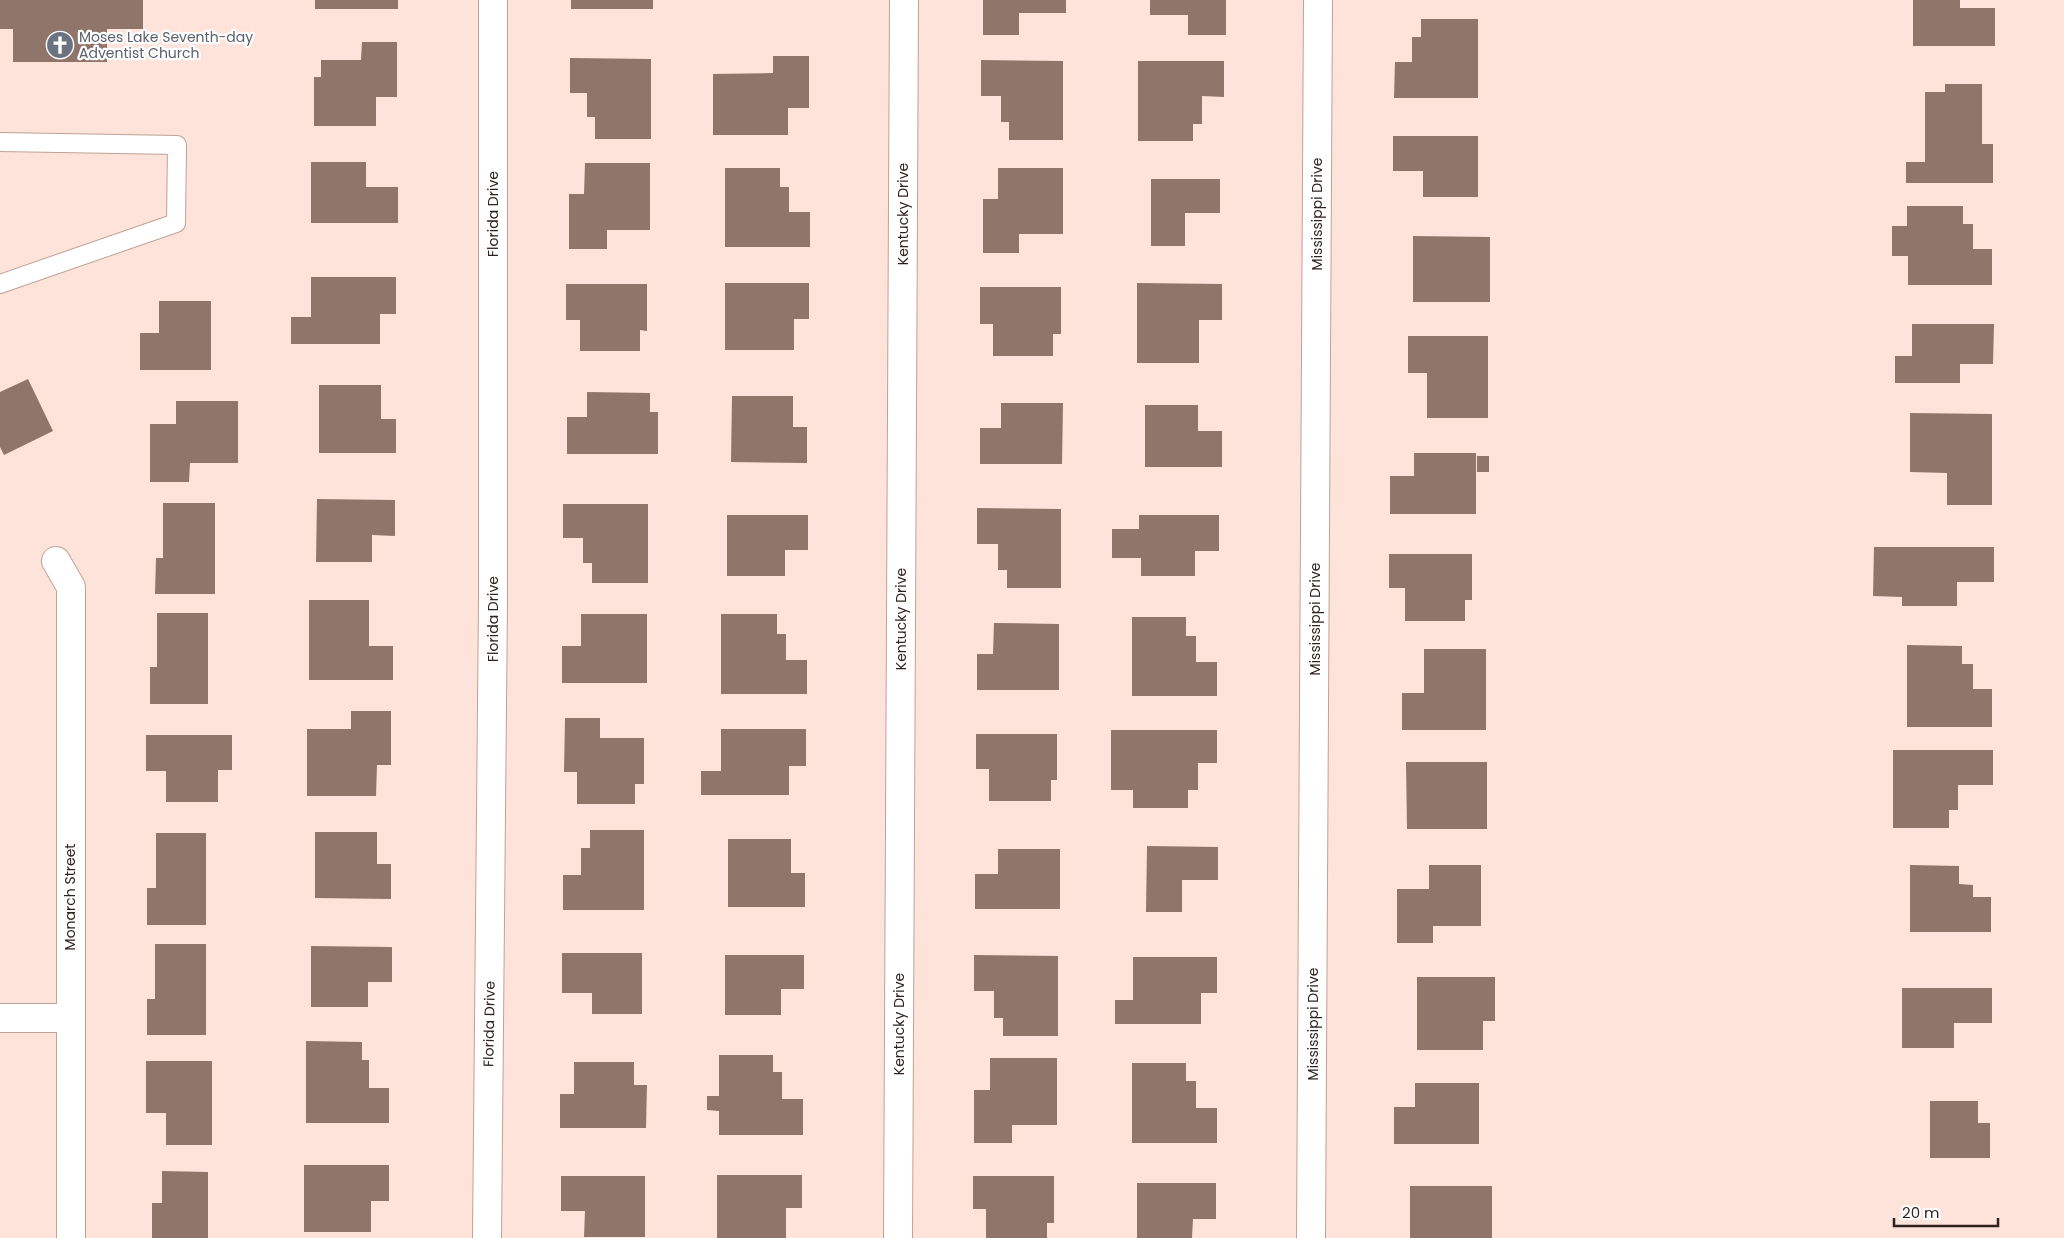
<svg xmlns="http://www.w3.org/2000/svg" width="2064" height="1238" font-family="Poppins,sans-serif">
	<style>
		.building { fill: #90756a }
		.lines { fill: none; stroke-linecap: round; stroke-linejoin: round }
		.service-casing { stroke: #bfa296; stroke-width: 20 }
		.minor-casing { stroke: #bfa296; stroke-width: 30 }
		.service { stroke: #fff; stroke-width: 18 }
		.minor { stroke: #fff; stroke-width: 28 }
		.labels { text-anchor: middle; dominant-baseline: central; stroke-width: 4.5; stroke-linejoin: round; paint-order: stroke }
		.worship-label { font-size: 14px; fill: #5b616d; stroke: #fff; text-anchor: start }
		.street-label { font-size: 14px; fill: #2e231f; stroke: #fff }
	</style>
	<rect width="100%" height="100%" fill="#fde3d9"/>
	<!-- building -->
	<g class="building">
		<polygon points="0,0 143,0 143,29 107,29 107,62 13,62 13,29 0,29"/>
		<rect x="315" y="0" width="83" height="9"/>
		<rect x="571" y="0" width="82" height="9"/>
		<polygon points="983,0 1066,0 1066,13 1019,13 1019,35 983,35"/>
		<polygon points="1150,0 1226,0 1226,35 1188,35 1188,15 1150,15"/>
		<polygon points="1913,0 1960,0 1960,8 1995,8 1995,46 1913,46"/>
		<polygon points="1421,19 1478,19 1478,98 1394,98 1395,62 1412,62 1412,37 1421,37"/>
		<polygon points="362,42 397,42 397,97 376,97 376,126 314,126 314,77 321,77 321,60 361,60"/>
		<polygon points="773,56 809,56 809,108 788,108 788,135 713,135 713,74 773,73"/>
		<polygon points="570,58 651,59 651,139 595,139 595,117 587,117 587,93 570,93"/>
		<polygon points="981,60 1063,61 1063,140 1009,140 1009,122 1001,122 1001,96 981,96"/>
		<polygon points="1138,61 1224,61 1224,97 1202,96 1202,124 1193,124 1193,141 1138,141"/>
		<polygon points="1945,84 1982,84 1982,144 1993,144 1993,183 1906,183 1906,162 1925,162 1925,92 1945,92"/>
		<polygon points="1393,136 1478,136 1478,197 1423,197 1423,171 1393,171"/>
		<polygon points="311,162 366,162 366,187 398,187 398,223 311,223"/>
		<polygon points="585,163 650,163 650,230 607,230 607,249 569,249 569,194 584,194"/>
		<polygon points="725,168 780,168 780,187 789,187 789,212 810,212 810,247 725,247"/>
		<polygon points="998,168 1063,168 1063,234 1019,234 1019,253 983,253 983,199 998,199"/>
		<polygon points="1151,179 1220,179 1220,213 1185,213 1185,246 1151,246"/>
		<polygon points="1907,206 1963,206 1963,224 1973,224 1973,249 1992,249 1992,285 1908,285 1908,256 1892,256 1892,226 1907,226"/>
		<polygon points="1413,236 1490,237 1490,302 1413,302"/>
		<polygon points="311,277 396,277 396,314 380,314 380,344 291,344 291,317 311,317"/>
		<polygon points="725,283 809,283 809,319 794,319 794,350 725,350"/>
		<polygon points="1137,283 1222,284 1222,320 1199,320 1199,363 1137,363"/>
		<polygon points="566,284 647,284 647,331 640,330 640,351 580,351 580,320 566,320"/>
		<polygon points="980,287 1061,287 1061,334 1053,334 1053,356 993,356 993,324 980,324"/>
		<polygon points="159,301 211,301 211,370 140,370 140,333 159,333"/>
		<polygon points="1912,324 1994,324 1993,364 1960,364 1960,383 1895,383 1895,356 1912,356"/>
		<polygon points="1408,336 1488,336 1488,418 1427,418 1427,373 1408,373"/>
		<polygon points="28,379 53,431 4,455 0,447 0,392"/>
		<polygon points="319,385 381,385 381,419 396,419 396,453 319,453"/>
		<polygon points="587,392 650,393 650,412 658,412 658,454 567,454 567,417 587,417"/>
		<polygon points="732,396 793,396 793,427 807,427 807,463 731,462"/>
		<polygon points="176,401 238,401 238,463 190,463 189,482 150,482 150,424 176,424"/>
		<polygon points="1001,403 1063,403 1062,464 980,464 980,428 1001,428"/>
		<polygon points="1145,405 1198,405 1198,431 1222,431 1222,467 1145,467"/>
		<polygon points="1910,413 1992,414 1992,505 1947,505 1947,473 1910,472"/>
		<polygon points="1414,453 1476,453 1476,514 1390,514 1390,476 1414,476"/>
		<rect x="1477" y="456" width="12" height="16"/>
		<polygon points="317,499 395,500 395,536 372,535 372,562 316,562"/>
		<polygon points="163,503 215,503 215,594 155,594 156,558 163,558"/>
		<polygon points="563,504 648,504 648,583 592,583 592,563 583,563 583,538 563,538"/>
		<polygon points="977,508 1061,509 1061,588 1007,588 1007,570 998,570 998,544 977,544"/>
		<polygon points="727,515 808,515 808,550 785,550 785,576 727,576"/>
		<polygon points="1139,515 1219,515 1219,551 1195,551 1195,576 1141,576 1141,558 1112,558 1112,529 1139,529"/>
		<polygon points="1874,547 1994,547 1994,582 1957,582 1957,606 1902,606 1902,597 1873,596"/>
		<polygon points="1389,554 1472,554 1472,600 1465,600 1465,621 1405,621 1405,588 1389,588"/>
		<polygon points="309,600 369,600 369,646 393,646 393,680 309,680"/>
		<polygon points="157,613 208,613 208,704 150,704 150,667 157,667"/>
		<polygon points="581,614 647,614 647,683 562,683 562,646 581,646"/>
		<polygon points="721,614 777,614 777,634 786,634 786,660 807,660 807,694 721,694"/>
		<polygon points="1132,617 1186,617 1186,636 1196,636 1196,662 1217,662 1217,696 1132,696"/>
		<polygon points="994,623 1059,624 1059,690 977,690 977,654 993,654"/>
		<polygon points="1907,645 1962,646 1962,664 1973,664 1973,689 1992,689 1992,727 1907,727"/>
		<polygon points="1424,649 1486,649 1486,730 1402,730 1402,693 1424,693"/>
		<polygon points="351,711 391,711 391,765 377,765 376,796 307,796 307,729 351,729"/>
		<polygon points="565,718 600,718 600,738 644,738 644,784 635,784 635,804 577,804 577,772 564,772"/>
		<polygon points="721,729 806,729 806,766 789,766 789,795 701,795 701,771 721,771"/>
		<polygon points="1111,730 1217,730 1217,763 1198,763 1198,790 1188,790 1188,808 1133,808 1133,790 1111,790"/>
		<polygon points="976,734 1057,734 1057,780 1051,780 1051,801 989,801 989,769 976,769"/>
		<polygon points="146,735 232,735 232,770 218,770 218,802 166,802 166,771 146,771"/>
		<polygon points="1893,750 1993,750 1993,785 1958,785 1958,810 1949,810 1949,828 1893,828"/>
		<polygon points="1406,762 1487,762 1487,829 1407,829"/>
		<polygon points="590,830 644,830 644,910 563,910 563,875 581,875 581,848 590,848"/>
		<polygon points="315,832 377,832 377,864 391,864 391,899 315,898"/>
		<polygon points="156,833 206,833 206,925 147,925 147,888 156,888"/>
		<polygon points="728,839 791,839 791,873 805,873 805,907 728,907"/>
		<polygon points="1147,846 1218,847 1218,880 1182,880 1182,912 1146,912"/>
		<polygon points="998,849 1060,849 1060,909 975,909 975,874 998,874"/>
		<polygon points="1429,865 1481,865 1481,926 1433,926 1433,943 1397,943 1397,889 1429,889"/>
		<polygon points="1910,865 1959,866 1959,884 1973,885 1973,897 1991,897 1991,932 1910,932"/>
		<polygon points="155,944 206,944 206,1035 147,1035 147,999 155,999"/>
		<polygon points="311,946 392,947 392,982 368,982 368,1007 311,1007"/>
		<polygon points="562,953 642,953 642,1014 592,1014 592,993 562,993"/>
		<polygon points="725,955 804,955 804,989 781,989 781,1015 725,1015"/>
		<polygon points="974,955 1058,956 1058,1036 1003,1036 1003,1018 994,1018 994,991 974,991"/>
		<polygon points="1133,957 1217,957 1217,993 1201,993 1201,1024 1115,1024 1115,1000 1133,1000"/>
		<polygon points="1417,977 1495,977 1495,1021 1483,1021 1483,1050 1417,1050"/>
		<polygon points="1902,988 1992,988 1992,1023 1954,1023 1954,1048 1902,1048"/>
		<polygon points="306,1041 362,1042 362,1060 369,1060 369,1088 389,1088 389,1123 306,1123"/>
		<polygon points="719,1055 773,1055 773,1072 782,1072 782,1099 803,1099 803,1135 719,1135 719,1111 707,1110 707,1096 719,1096"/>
		<polygon points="990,1058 1057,1058 1057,1125 1012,1125 1012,1143 974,1143 974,1090 990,1090"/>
		<polygon points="146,1061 212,1061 212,1145 166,1145 166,1113 146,1113"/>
		<polygon points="574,1062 634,1062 634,1085 647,1085 646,1128 560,1128 560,1094 574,1094"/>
		<polygon points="1132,1063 1186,1063 1186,1081 1196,1081 1196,1108 1217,1108 1217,1143 1132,1143"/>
		<polygon points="1415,1083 1479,1083 1479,1144 1394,1144 1394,1107 1415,1107"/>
		<polygon points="1930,1101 1978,1101 1978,1123 1990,1123 1990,1158 1930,1158"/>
		<polygon points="304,1165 389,1165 389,1201 371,1201 371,1232 304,1232"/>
		<polygon points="162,1171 208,1172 208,1238 152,1238 152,1203 162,1203"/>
		<polygon points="717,1175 802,1175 802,1208 786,1208 786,1238 717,1238"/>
		<polygon points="561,1176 645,1176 645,1237 584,1237 585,1211 561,1211"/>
		<polygon points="973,1176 1054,1176 1054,1223 1047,1223 1047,1238 986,1238 986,1209 973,1209"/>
		<polygon points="1137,1183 1216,1183 1216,1219 1193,1219 1192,1238 1137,1238"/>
		<rect x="1410" y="1186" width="82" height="52"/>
	</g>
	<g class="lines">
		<!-- service casing -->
		<g class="service-casing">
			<polyline id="service" points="0,142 177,145 176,223 0,284"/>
		</g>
		<!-- minor casing -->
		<g class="minor-casing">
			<g id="minor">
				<polyline points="56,561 71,587 71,1238"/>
				<polyline points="0,1018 70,1018"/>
				<polyline points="487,1238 493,600 493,0"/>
				<polyline points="898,1238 904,0"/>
				<polyline points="1311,1238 1318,0"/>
			</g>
		</g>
		<!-- service -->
		<use href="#service" class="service"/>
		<!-- minor -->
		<use href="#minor" class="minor"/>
	</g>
	<!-- icons -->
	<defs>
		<g id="church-disc" transform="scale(1.4375)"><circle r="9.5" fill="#6b7280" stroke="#fff"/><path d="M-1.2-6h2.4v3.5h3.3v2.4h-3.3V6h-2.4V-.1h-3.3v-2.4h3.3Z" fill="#fff"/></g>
	</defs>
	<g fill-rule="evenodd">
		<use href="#church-disc" x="60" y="45"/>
	</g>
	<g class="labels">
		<!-- worship labels -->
		<g class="worship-label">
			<text x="79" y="37">Moses Lake Seventh-day<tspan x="79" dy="16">Adventist Church</tspan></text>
		</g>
		<!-- street labels -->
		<g class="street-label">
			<text transform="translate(493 214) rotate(-90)">Florida Drive</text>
			<text transform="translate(903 214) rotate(-90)">Kentucky Drive</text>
			<text transform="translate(1317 214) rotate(-90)">Mississippi Drive</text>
			<text transform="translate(493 619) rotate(-90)">Florida Drive</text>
			<text transform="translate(901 619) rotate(-90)">Kentucky Drive</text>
			<text transform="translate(1315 619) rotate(-90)">Mississippi Drive</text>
			<text transform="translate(70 897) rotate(-90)">Monarch Street</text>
			<text transform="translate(489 1024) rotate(-89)">Florida Drive</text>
			<text transform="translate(899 1024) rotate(-90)">Kentucky Drive</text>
			<text transform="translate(1313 1024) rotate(-90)">Mississippi Drive</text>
		</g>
	</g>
	<!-- scale -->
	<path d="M1894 1218v8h104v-8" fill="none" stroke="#2e231f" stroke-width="2.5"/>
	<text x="1902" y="1218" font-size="15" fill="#2e231f" stroke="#ffffff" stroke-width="4" paint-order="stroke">20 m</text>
</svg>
